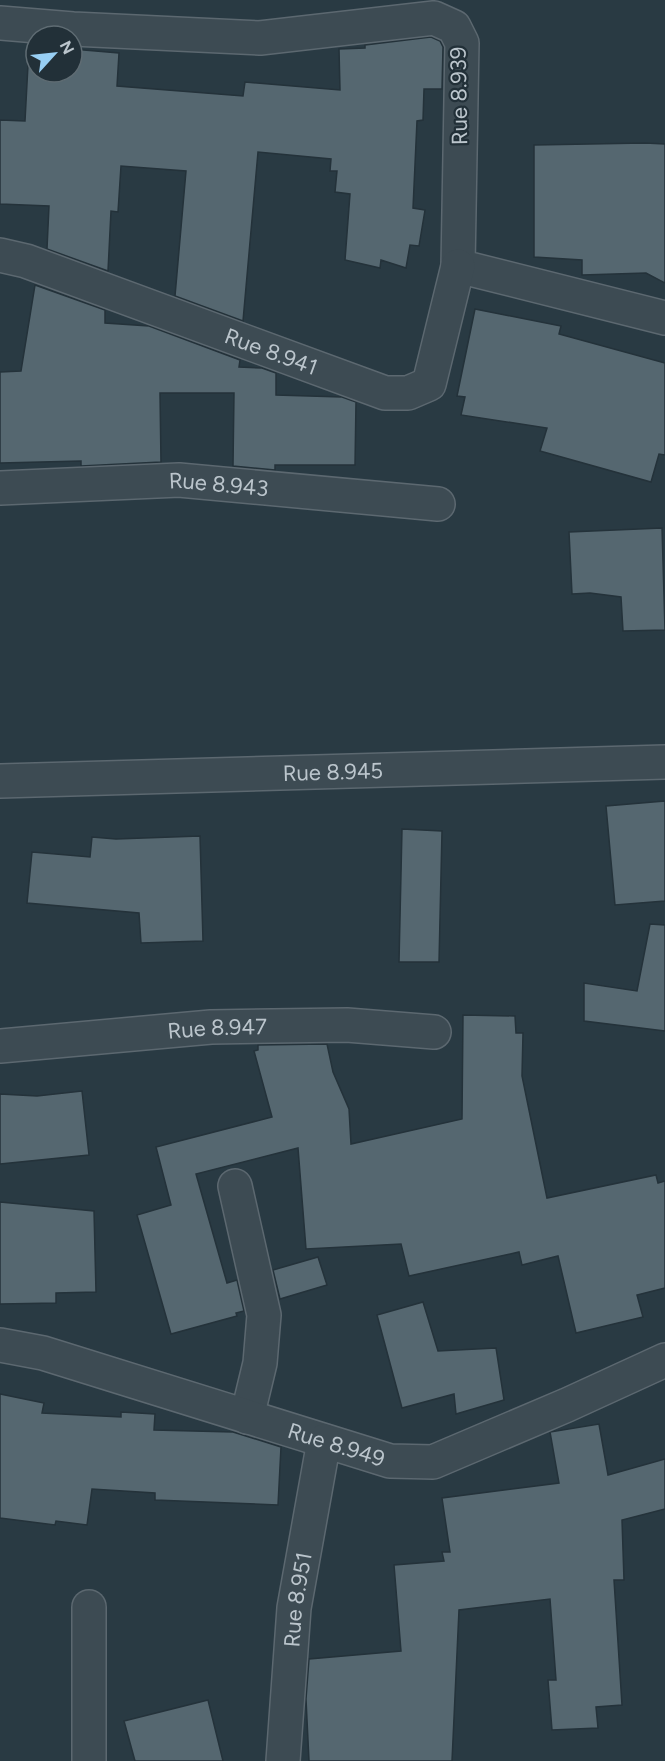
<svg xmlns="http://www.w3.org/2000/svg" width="665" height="1761" font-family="Figtree,sans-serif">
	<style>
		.building { fill: #556770; stroke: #24323a; stroke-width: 1.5 }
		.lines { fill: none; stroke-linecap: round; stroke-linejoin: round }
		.street-casing { stroke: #5c6870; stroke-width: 36 }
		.street { stroke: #3d4b53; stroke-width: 33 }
		.labels { text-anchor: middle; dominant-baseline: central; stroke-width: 4.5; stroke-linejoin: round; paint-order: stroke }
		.street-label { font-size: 22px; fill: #bbc5cc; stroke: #223038 }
	</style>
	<rect width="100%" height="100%" fill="#293a43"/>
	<!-- building -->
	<g class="building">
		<polygon points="431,37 440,41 443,47 442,89 424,89 423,120 417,121 413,208 425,210 419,246 410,245 406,268 381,260 380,268 345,260 350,194 335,192 337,171 330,171 331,159 258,152 243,321 175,296 186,171 121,166 118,212 111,211 108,271 47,249 49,206 0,204 0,120 25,121 29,46 36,46 36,72 72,72 72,49 119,53 117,86 243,96 245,82 340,90 339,49 365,48 365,45"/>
		<polygon points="645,143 665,144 665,283 646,273 582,275 582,260 534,257 534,145"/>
		<polygon points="35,285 105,310 105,323 149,326 240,360 239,367 262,368 276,373 276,395 342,397 356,402 355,465 275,465 275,470 233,466 234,393 160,393 161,462 81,466 81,461 0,463 0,372 21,371"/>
		<polygon points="475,309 561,326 559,334 665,363 665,455 659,454 651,482 540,451 547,428 461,415 465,397 457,396"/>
		<polygon points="662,528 665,630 623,631 621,597 590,593 572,594 569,532"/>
		<polygon points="665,801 665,901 615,905 606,806"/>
		<polygon points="402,829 442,831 439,962 399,962"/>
		<polygon points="200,836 203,941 141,943 139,913 27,903 32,852 90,857 92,837 116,839"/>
		<polygon points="650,924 665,925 665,1031 584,1021 584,983 637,991"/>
		<polygon points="463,1015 515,1016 516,1033 523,1033 522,1076 547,1198 656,1175 658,1183 665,1181 665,1288 637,1295 643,1317 576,1333 558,1256 522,1265 519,1252 409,1276 401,1244 306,1249 298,1148 196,1174 227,1283 237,1280 244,1311 236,1313 237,1316 171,1334 137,1215 171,1205 156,1147 272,1117 254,1051 258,1050 258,1045 327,1044 333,1072 349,1109 351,1144 462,1119"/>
		<polygon points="82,1091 89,1155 0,1164 0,1094 37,1096"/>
		<polygon points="0,1202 94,1211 96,1292 56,1293 56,1303 0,1304"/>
		<polygon points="318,1257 327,1285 280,1299 273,1270"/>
		<polygon points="423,1302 438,1351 496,1348 504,1400 456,1414 454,1394 402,1408 377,1315"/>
		<polygon points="0,1394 44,1403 42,1413 121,1417 121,1412 155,1414 154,1430 233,1432 281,1447 278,1505 155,1500 155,1493 92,1489 87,1525 56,1521 55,1525 0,1518"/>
		<polygon points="599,1424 608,1475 665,1459 665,1509 622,1520 624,1580 614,1580 622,1705 596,1707 598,1728 552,1730 548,1680 556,1680 550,1599 459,1610 452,1761 309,1761 306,1699 309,1659 401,1651 394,1565 444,1561 442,1552 450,1552 442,1498 559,1483 550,1432"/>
		<polygon points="208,1700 223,1761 135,1761 124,1721"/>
	</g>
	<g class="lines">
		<!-- street casing -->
		<g class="street-casing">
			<g id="street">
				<polyline points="0,23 73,29 260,38 434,18 454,27 462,43 458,266 665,318"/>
				<path id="s1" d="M0,255L26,261L385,393H408L429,384L458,266"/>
				<path id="s2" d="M0,488L179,480L438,504"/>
				<path id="s3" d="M0,781L665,762"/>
				<path id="s4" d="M0,1046L211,1027L347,1025L434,1032"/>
				<polyline points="235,1186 264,1315 260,1363 247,1417"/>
				<path id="s5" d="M0,1345L43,1353L390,1461L433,1462L567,1405L665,1360"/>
				<polyline points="89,1607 89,1761"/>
				<path id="s6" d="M283,1761L294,1608L324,1441"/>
			</g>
		</g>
		<!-- street -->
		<use href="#street" class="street"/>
	</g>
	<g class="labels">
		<!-- street labels -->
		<g class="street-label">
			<text transform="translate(459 96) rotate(-91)">Rue 8.939</text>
			<text stroke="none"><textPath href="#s1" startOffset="288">Rue 8.941</textPath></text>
			<text stroke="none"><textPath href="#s2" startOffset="219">Rue 8.943</textPath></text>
			<text stroke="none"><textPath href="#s3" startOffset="333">Rue 8.945</textPath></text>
			<text stroke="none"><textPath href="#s4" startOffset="218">Rue 8.947</textPath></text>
			<text stroke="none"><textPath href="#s5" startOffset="351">Rue 8.949</textPath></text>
			<text stroke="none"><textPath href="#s6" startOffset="162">Rue 8.951</textPath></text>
		</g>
	</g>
	<!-- north arrow -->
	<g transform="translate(54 54) rotate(63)"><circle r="28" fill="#223038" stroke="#5f6c73" stroke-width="1.5"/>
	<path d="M0-4.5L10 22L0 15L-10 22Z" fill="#98cff4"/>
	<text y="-9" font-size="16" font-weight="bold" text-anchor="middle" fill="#bbc5cc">N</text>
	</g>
</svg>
